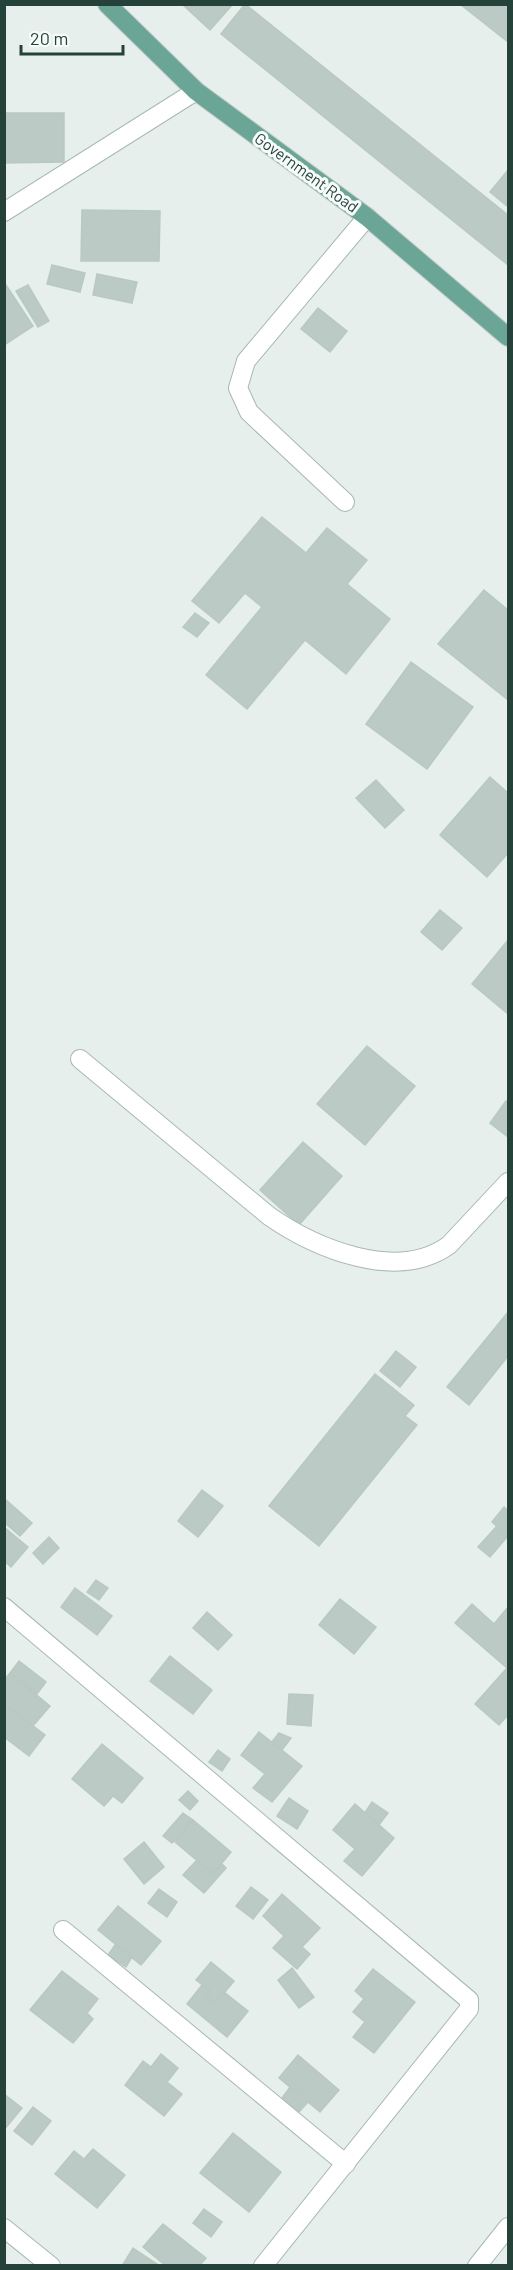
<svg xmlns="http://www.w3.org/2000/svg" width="513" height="2270" font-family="Barlow,sans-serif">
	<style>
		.building { fill: #bbcac4; stroke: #b8c9c2; stroke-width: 1.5 }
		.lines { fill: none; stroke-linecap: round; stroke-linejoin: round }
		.minor-casing { stroke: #a8b8b2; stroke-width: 20 }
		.major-casing { stroke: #c2cac8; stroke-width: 20 }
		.minor { stroke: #fff; stroke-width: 18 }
		.major { stroke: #6aa596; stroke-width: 18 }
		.labels { text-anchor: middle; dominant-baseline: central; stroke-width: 6; stroke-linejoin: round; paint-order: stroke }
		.street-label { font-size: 16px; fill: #24423a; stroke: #f7fbf9 }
	</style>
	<rect width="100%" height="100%" fill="#e6efeb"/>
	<!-- building -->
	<g class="building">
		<polygon points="182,4 233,4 210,30"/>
		<polygon points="245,4 508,215 508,265 221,34"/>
		<polygon points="460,4 508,4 508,42"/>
		<polygon points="4,113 64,113 64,162 4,163"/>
		<polygon points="508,170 508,207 490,192"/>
		<polygon points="82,210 160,211 159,261 81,261"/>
		<polygon points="52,265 85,273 80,292 47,284"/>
		<polygon points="97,274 137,282 132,303 93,295"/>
		<polygon points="4,282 33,326 4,345"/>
		<polygon points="28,285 49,321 38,327 16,291"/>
		<polygon points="318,308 347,331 330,352 301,329"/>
		<polygon points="262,517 306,553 327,528 367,560 347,584 390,619 346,674 305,640 247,709 206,675 262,607 245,593 219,623 192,601"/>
		<polygon points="484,590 508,610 508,700 438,644"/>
		<polygon points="195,613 209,623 197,637 183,627"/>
		<polygon points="411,662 473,707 427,769 366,724"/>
		<polygon points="490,777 508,793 508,853 487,877 440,835"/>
		<polygon points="376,780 404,810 385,828 356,798"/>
		<polygon points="440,910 462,928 442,950 421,932"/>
		<polygon points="508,940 508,1014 472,984"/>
		<polygon points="367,1046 415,1086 365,1145 317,1104"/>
		<polygon points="506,1101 508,1103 508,1137 490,1123"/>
		<polygon points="303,1142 342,1176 299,1225 260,1190"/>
		<polygon points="508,1312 508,1356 469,1405 447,1387"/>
		<polygon points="396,1351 416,1367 400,1387 380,1371"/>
		<polygon points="375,1374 414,1405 405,1416 417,1425 319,1546 269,1506"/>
		<polygon points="202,1490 223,1506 198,1537 178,1521"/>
		<polygon points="5,1499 32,1523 20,1536 4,1522"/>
		<polygon points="504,1507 508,1511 508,1536 492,1522"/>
		<polygon points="4,1527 28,1547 11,1567 4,1561"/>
		<polygon points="496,1527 507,1537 490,1557 478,1547"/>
		<polygon points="49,1537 59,1548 43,1564 33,1553"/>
		<polygon points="96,1580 108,1588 99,1600 87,1592"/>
		<polygon points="75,1588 112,1616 97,1635 61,1607"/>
		<polygon points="340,1599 376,1627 354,1654 319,1625"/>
		<polygon points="472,1604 494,1624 508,1607 508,1715 499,1725 475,1704 507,1668 455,1623"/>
		<polygon points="207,1612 232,1635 218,1650 193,1628"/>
		<polygon points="170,1656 212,1690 193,1714 150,1681"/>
		<polygon points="19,1661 46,1682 37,1694 10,1673"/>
		<polygon points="10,1673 50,1706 32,1727 4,1704 4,1680"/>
		<polygon points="289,1694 313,1695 311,1726 287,1724"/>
		<polygon points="4,1704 45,1735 29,1756 4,1737"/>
		<polygon points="259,1732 302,1766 272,1802 253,1788 265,1774 241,1755"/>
		<polygon points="279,1733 291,1738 282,1750 272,1742"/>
		<polygon points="102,1744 143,1778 122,1803 113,1796 104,1806 72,1779"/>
		<polygon points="218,1750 230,1759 222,1771 209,1762"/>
		<polygon points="188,1791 198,1801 190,1810 179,1800"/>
		<polygon points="289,1798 308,1811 297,1829 277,1816"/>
		<polygon points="372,1802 388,1813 379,1825 364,1814"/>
		<polygon points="355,1804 394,1838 362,1876 344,1861 355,1849 333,1830"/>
		<polygon points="183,1813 193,1820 172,1843 163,1836"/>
		<polygon points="193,1820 231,1852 213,1874 175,1842"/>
		<polygon points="144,1842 164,1867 144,1884 124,1859"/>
		<polygon points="197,1860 213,1874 222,1864 226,1868 204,1893 183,1875"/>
		<polygon points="251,1887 268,1900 253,1919 236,1906"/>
		<polygon points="159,1889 177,1902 167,1917 148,1903"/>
		<polygon points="282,1894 320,1928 302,1947 310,1954 297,1969 273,1948 284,1936 263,1916"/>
		<polygon points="118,1906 161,1941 141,1965 98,1930"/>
		<polygon points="115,1945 132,1957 126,1967 108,1955"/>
		<polygon points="211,1962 234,1981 215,2004 205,1996 210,1991 196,1980"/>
		<polygon points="292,1968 314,1997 299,2008 278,1980"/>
		<polygon points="373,1969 415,2002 374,2053 353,2037 365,2022 353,2012 364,1999 355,1991"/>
		<polygon points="62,1971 98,1999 87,2013 93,2019 73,2043 30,2010"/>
		<polygon points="202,1985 210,1991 205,1996 215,2004 224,1992 248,2011 227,2037 187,2004"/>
		<polygon points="161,2054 178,2068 167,2082 182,2094 164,2116 125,2085 143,2061 151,2067"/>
		<polygon points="298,2055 339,2090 320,2112 279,2078"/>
		<polygon points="290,2087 308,2102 299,2112 282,2098"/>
		<polygon points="4,2094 22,2108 4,2130"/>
		<polygon points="33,2107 51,2121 32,2145 14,2131"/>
		<polygon points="233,2133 281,2172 249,2212 200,2173"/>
		<polygon points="93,2149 125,2175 97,2208 55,2174 74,2151 84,2159"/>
		<polygon points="204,2209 222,2222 211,2237 193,2223"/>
		<polygon points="163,2224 206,2258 199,2266 166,2266 143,2247"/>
		<polygon points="133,2248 160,2266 122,2266"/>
	</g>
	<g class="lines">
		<!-- minor casing -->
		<g class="minor-casing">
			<g id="minor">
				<polyline points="4,212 196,91"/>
				<polyline points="345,502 249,412 238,388 246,361 367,217"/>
				<path d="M80,1059L269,1216C315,1248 397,1283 449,1245L508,1182"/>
				<polyline points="4,1607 469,2000 469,2009 263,2266"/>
				<polyline points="63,1930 346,2164"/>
				<polyline points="4,2228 51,2266"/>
				<polyline points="477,2266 508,2227"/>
			</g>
		</g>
		<!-- major casing -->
		<g class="major-casing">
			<polyline id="major" points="107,4 196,91 367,217 508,337"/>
		</g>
		<!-- minor -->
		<use href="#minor" class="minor"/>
		<!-- major -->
		<use href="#major" class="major"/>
	</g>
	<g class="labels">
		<!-- street labels -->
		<g class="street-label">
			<text transform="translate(307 172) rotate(36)">Government Road</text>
		</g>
	</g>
	<!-- border -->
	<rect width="513" height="2270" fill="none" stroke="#24423a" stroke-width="12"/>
	<!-- scale -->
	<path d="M21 45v9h102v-9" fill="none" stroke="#24423a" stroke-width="3"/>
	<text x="30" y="45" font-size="18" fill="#24423a" stroke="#f7fbf9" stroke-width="4.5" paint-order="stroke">20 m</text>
</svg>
